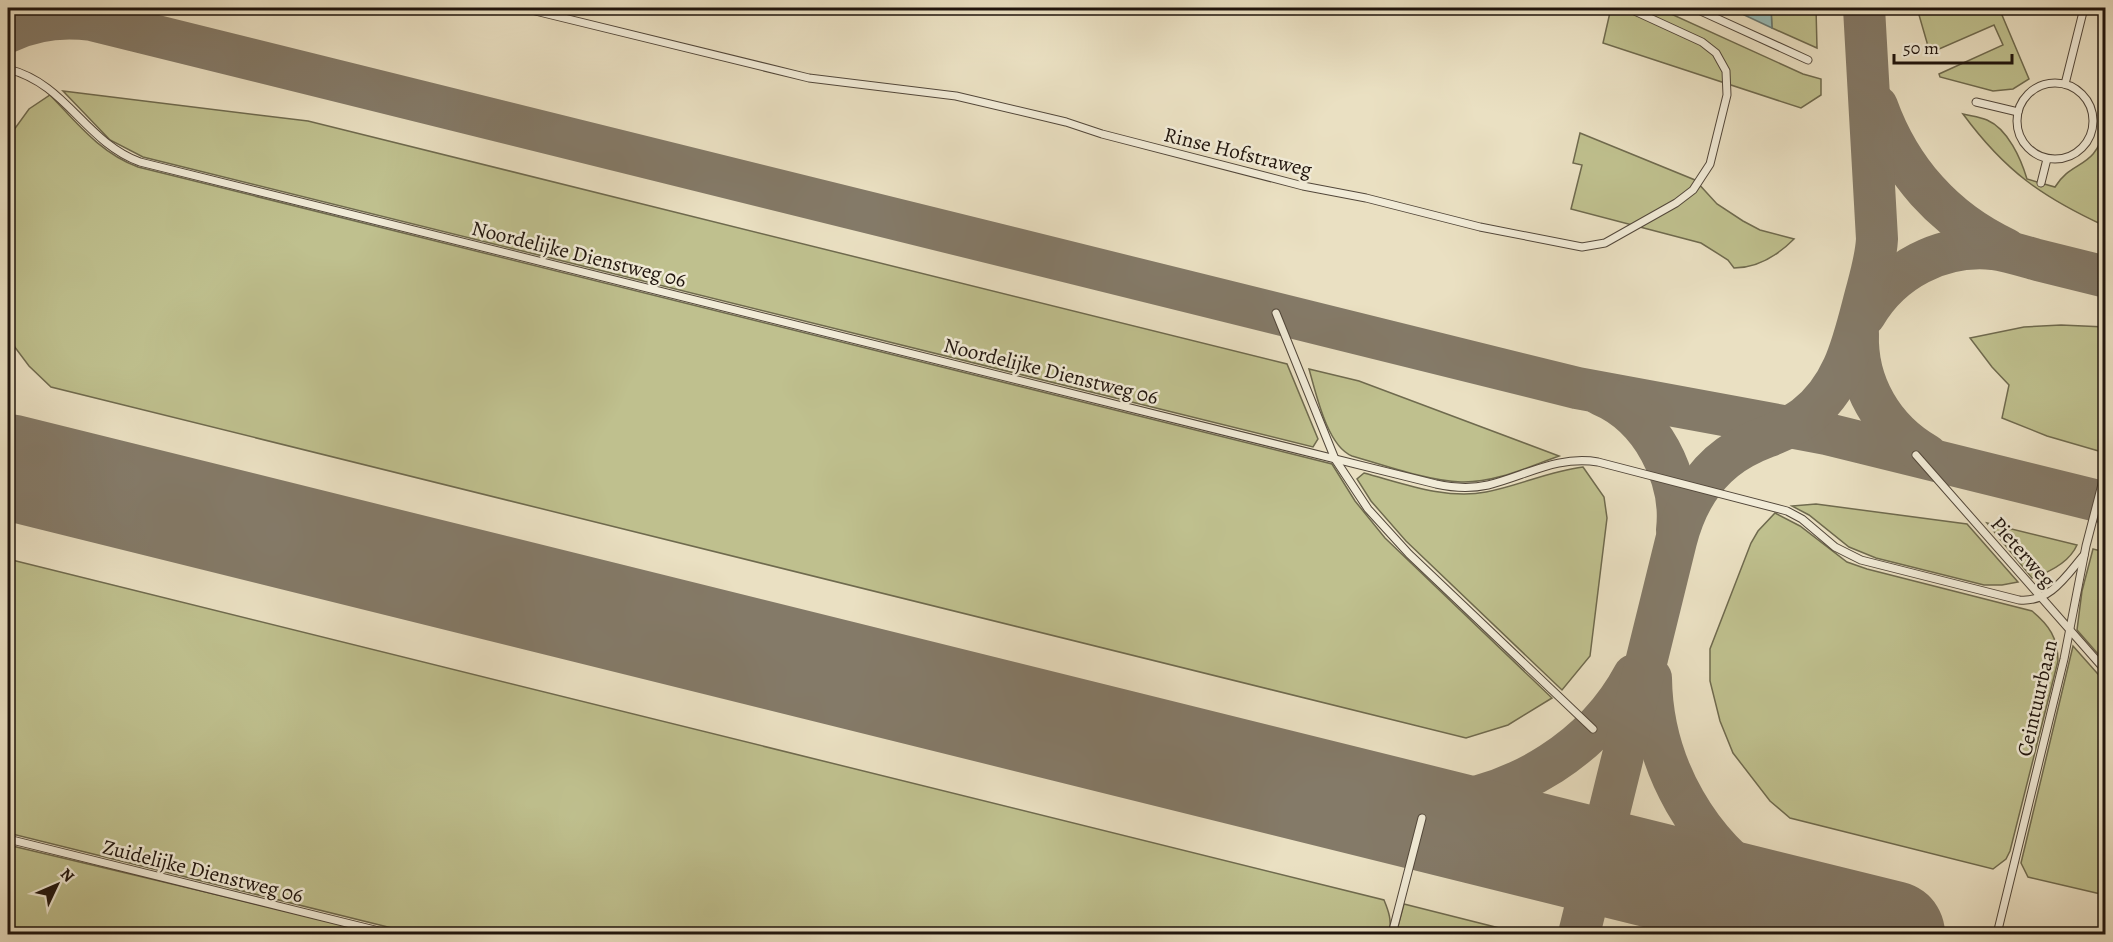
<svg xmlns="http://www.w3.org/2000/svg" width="2113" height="942" font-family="Alegreya,serif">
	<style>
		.green { fill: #bfc08e; stroke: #6f6a4e; stroke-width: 1.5 }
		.water { fill: #98bcb8; stroke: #687974; stroke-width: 1.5 }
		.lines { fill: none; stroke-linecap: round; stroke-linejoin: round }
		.taxiway { stroke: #847a68; stroke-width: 42 }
		.runway { stroke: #847a68; stroke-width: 106 }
		.lane-casing { stroke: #52473a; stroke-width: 9 }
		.lane { stroke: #f1ebd7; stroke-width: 7 }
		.labels { text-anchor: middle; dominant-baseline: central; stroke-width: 5; stroke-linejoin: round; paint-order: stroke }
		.street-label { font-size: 21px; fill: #1f140d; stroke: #f1ebd7 }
	</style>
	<rect width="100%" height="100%" fill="#eae0c2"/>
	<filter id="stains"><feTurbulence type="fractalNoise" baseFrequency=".00333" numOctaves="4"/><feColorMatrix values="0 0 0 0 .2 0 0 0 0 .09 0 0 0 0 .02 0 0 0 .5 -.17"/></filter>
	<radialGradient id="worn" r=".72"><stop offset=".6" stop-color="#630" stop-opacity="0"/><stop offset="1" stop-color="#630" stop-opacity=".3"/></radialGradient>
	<!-- green -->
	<g class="green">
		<polygon points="1611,8 1658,8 1803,74 1821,79 1821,95 1801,108 1603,43"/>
		<polygon points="1771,8 1816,8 1817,48 1772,28"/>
		<polygon points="1917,8 1999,8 2029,79 2013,89 1993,91 1940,77 1939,74 2003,45 1994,25 1930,53"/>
		<polygon points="63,91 308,121 1287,364 1318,439 1313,447 143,157 110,140"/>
		<path d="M50,95C77,123 100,153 138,167L1332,464L1355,501L1385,538L1552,698L1508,725L1466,738L51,387L29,366L8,338V138L29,109Z"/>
		<path d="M1963,114C1971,116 1980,117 1987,120C2008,129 2021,159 2027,179L2055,187C2072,159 2095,170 2105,128V226C2042,197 2005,171 1963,114Z"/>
		<path d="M1580,133L1695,180L1717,204L1743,221L1760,230L1794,239C1777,256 1758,268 1734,268L1728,260L1701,243L1571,209L1582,165L1573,163Z"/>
		<polygon points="2061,325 2105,327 2102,452 2047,436 2002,418 2009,385 1992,367 1970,338 2024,327"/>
		<path d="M1309,369L1359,381L1559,456C1528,467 1494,483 1461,482C1429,481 1383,465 1352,456C1327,446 1316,393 1309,369Z"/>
		<path d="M1583,467L1604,497L1607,518L1590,656L1562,690L1406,541L1371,501L1357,479L1364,473C1402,483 1446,500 1486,492C1519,486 1549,471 1583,467Z"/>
		<polygon points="1816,504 1967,524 2018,582 2002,585 1984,585 1876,558 1849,547 1809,515 1792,506"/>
		<path d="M1775,513L1800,526L1847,562L1867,569L2032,611C2049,625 2058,638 2058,661L2010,851L2006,859L1993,869L1790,818L1770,801L1733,753L1720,721L1710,681V649L1751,543L1758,531Z"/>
		<path d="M1987,523L2077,545C2069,563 2050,572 2032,578Z"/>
		<polygon points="2093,549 2105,552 2105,662 2077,630 2082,591"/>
		<path d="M8,559L1384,900C1389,912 1392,921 1389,934H416L8,833Z"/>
		<polygon points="2073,646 2105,682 2105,895 2028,877 2021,863"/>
		<polygon points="8,845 382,934 8,934"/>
		<polygon points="1404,904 1519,933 1520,934 1396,934"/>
	</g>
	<!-- water -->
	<polygon class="water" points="1740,8 1771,8 1772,28 1740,13"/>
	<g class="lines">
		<!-- taxiway -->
		<g class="taxiway">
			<path d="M8,32C35,19 62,16 92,20L1577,388L1827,434L2106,503"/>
			<path d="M1877,106C1900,170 1944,220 2006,249"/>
			<path d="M1865,315C1891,270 1941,244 1993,249C2007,251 2020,255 2034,259C2058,265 2082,271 2106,277"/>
			<path d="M1858,333C1856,384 1883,430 1927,455"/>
			<path d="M1601,395C1651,416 1683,477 1677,530"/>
			<path d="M8,435C39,463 76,479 115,494"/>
			<path d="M1651,678C1652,765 1699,848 1774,893C1792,904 1812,912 1832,920"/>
			<path d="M1363,803C1388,805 1413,807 1437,804C1518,795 1595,748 1634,675"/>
			<path d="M1579,934L1676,541C1687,498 1710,462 1752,443C1770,435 1788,430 1805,417C1844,387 1853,343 1865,297C1870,278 1876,259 1877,239L1864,8"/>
		</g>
		<!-- runway -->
		<polyline class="runway" points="8,467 1892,934"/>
		<!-- lane casing -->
		<g class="lane-casing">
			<g id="lane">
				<polyline points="523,8 809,78 956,96 1066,122 1102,134 1303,186 1366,198 1480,227 1582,247 1605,243 1676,203 1693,190 1710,164 1727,95 1726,71 1716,53 1702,42 1628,8"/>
				<polyline points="1694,8 1808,60"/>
				<path d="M8,69C67,84 84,141 140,162L1436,484C1454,488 1470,489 1488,485C1525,476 1558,455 1598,462L1787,511L1802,519L1835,547L1861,560L2019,600C2050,603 2066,576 2084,555"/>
				<circle cx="2055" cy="121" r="38"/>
				<polyline points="2065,84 2084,8"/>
				<polyline points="1976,102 2018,112"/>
				<polyline points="2041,183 2047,159"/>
				<polyline points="1276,313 1335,459 1368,509 1409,554 1593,729"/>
				<polyline points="1916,455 2106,671"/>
				<polyline points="8,839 391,934"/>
				<polyline points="1392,934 1422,818"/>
				<polyline points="1997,934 2064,659 2086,546 2106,469"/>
			</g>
		</g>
		<!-- lane -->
		<use href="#lane" class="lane"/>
	</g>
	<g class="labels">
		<!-- street labels -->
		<g class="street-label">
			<text transform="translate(1238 152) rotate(14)">Rinse Hofstraweg</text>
			<text transform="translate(579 254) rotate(14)">Noordelijke Dienstweg 06</text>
			<text transform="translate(1051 371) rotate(14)">Noordelijke Dienstweg 06</text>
			<text transform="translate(2023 552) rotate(49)">Pieterweg</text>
			<text transform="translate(2037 698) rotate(-77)">Ceintuurbaan</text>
			<text transform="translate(203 871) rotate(14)">Zuidelijke Dienstweg 06</text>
		</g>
	</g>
	<!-- margin -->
	<rect width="2113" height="942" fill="none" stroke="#eae0c2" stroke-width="30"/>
	<rect x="9" y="9" width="2095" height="924" fill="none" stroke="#1f140d" stroke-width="3"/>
	<rect x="15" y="15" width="2083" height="912" fill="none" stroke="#1f140d" stroke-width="1.5"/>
	<!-- north arrow -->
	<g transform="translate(57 885) rotate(46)" stroke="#f1ebd7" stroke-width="4.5" paint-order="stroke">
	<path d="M0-4.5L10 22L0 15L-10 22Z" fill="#1f140d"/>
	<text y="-9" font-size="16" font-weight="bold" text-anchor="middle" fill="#1f140d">N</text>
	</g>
	<!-- scale -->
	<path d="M1894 54v9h118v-9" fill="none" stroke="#1f140d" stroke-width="3"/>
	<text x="1903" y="54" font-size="18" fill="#1f140d" stroke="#f1ebd7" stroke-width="4.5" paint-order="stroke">50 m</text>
	<rect width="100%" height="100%" filter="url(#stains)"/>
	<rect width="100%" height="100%" fill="url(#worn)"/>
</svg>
